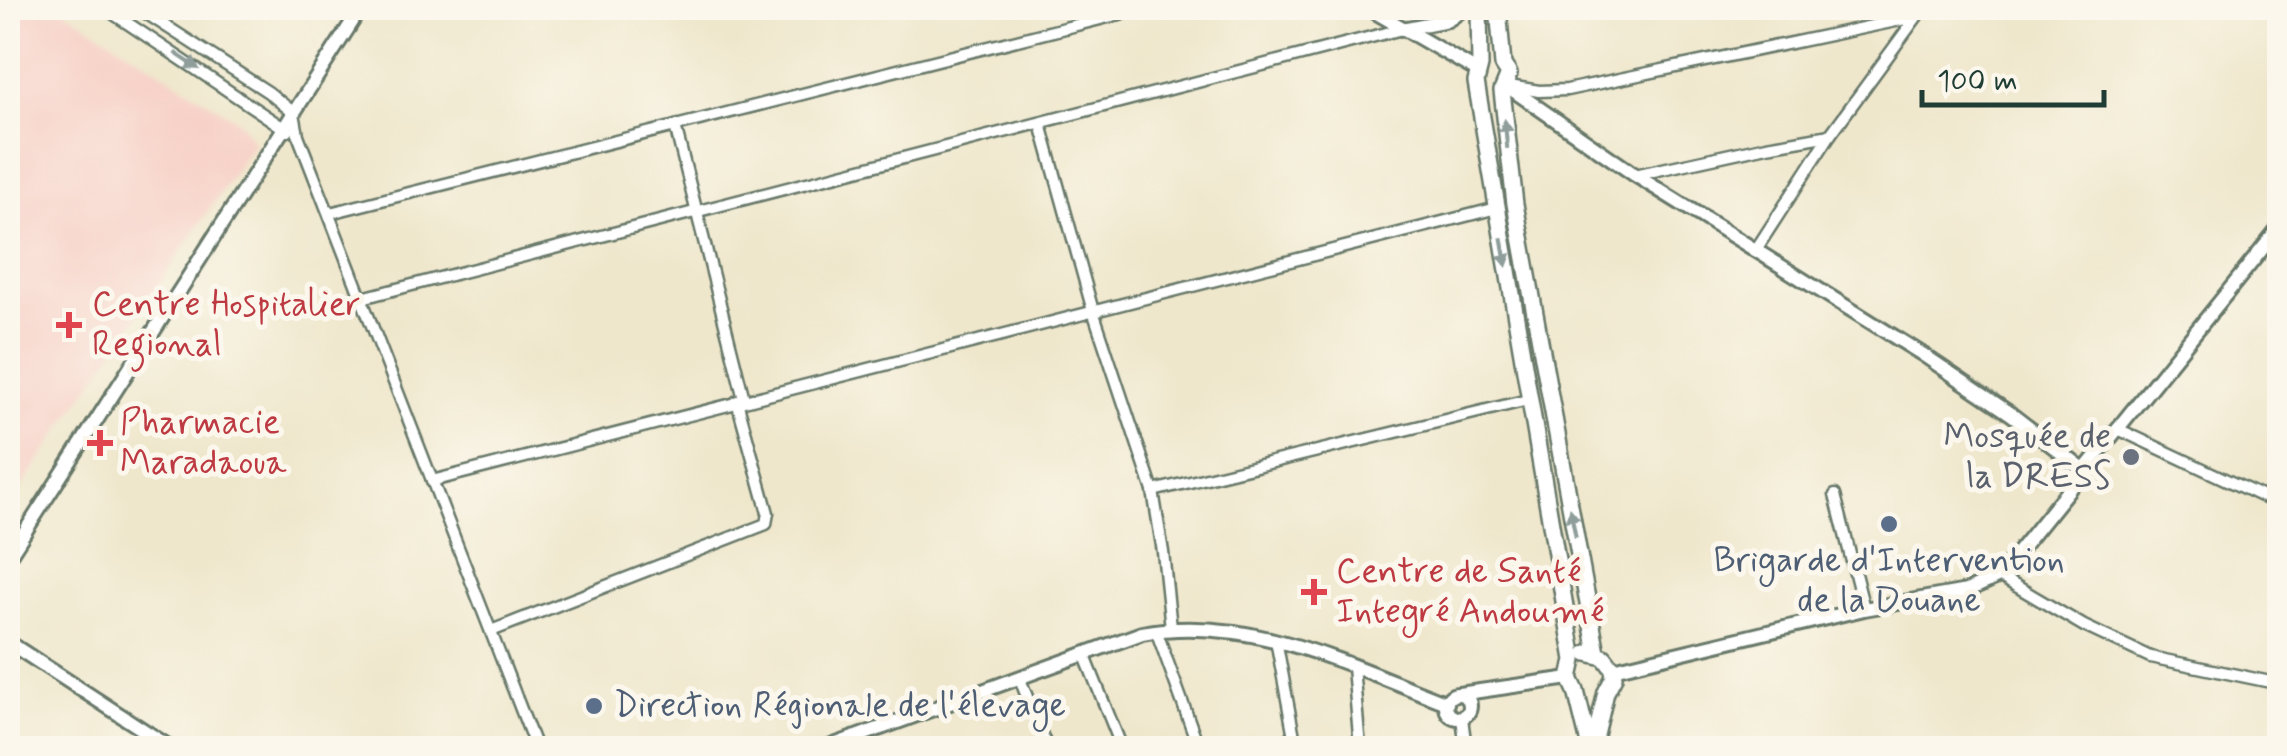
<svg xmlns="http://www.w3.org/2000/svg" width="2287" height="756" font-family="Mynerve,sans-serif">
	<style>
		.built { fill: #f7d1c8 }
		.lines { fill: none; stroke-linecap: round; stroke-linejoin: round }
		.minor-casing { stroke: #687869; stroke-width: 15 }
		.tertiary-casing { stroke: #687869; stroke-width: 18 }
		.secondary-casing { stroke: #687869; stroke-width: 20 }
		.minor { stroke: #fff; stroke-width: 10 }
		.tertiary { stroke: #fff; stroke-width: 12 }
		.secondary { stroke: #fff; stroke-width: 15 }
		.oneway { fill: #8f9e9a }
		.health-dot { fill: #e0444e; stroke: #fbf7ec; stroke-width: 4 }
		.worship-dot { fill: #6b7280; stroke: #fbf7ec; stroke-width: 4 }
		.service-dot { fill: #5c6f8a; stroke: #fbf7ec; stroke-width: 4 }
		.labels { text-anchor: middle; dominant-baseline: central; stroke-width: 10; stroke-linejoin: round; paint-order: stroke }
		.health-label { font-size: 35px; fill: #be3a42; stroke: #fbf7ec; text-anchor: start }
		.worship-label { font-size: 35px; fill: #5b616d; stroke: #fbf7ec; text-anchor: end }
		.service-label { font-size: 35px; fill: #4e5e75; stroke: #fbf7ec }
	</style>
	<rect width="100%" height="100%" fill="#fbf7ec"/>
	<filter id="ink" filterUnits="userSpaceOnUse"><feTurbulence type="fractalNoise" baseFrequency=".01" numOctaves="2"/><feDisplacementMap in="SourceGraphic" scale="20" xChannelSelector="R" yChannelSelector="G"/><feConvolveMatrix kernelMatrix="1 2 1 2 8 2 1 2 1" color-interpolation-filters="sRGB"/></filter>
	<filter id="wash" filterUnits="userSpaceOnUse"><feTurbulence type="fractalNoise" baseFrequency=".0048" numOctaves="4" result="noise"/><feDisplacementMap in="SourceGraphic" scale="40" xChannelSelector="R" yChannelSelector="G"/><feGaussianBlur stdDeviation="2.25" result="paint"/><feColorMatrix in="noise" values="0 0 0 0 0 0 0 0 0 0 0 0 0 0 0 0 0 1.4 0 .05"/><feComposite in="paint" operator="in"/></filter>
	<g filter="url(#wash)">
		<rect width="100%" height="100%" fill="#efe7cc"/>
		<!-- built -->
		<polygon class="built" points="8,8 61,8 240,122 254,143 8,507"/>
	</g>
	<g filter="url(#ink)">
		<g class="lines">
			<!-- minor casing -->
			<g class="minor-casing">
				<g id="minor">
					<polyline points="105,8 288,131"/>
					<polyline points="138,8 268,92 294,113 298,135 536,748"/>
					<polyline points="1509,86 1539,91 1567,90 1915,17"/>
					<polyline points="1041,124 1093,311 1153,491 1163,552 1171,628"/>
					<polyline points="675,126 744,399"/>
					<polyline points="1635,175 1767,146 1830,135"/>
					<polyline points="330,213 1144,8"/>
					<polyline points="1755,251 1830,135 1923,8"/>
					<polyline points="362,298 1402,29"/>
					<polyline points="2120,430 2280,505"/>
					<polyline points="432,481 1497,208"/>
					<polyline points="1153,491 1532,399"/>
					<polyline points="1835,495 1864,609"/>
					<polyline points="1999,576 2084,626 2150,657 2280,684"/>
					<polyline points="1156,630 1199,748"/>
					<polyline points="491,631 766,524 768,513 737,401"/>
					<polyline points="1276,640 1295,742"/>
					<polyline points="1085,656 1122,748"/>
					<polyline points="1353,667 1360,748"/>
					<polyline points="1020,679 1047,748"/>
					<polyline points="1462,718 1466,748"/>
				</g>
			</g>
			<!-- tertiary casing -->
			<g class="tertiary-casing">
				<g id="tertiary">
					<polyline points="1368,8 1477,71"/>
					<polyline points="1402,29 1448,20 1465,8"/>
					<polyline points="1507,86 1635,175 1922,354 2011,414 2086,472"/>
					<polyline points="8,558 361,8"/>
					<polyline points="8,642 171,748"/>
					<polyline points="1613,669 1864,609 1967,591 1999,576 2280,227"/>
					<circle cx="1458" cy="706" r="12"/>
					<polyline points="1459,694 1570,678"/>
					<path d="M826,748L1142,633C1248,613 1350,666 1447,703"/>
				</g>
			</g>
			<!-- secondary casing -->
			<g class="secondary-casing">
				<g id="secondary">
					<polyline points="1479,8 1480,66 1476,82 1574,660 1570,678 1576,691 1590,748"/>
					<polyline points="1498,8 1503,65 1509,74 1502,91 1515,204 1597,653"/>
					<polyline points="1587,653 1604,657 1613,669 1614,677 1606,692 1593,748"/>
				</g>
			</g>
			<!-- minor -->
			<use href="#minor" class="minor"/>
			<!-- tertiary -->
			<use href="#tertiary" class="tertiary"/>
			<!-- secondary -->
			<use href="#secondary" class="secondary"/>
		</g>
		<!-- one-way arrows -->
		<defs><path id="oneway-solid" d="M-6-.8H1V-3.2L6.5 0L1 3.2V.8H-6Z" transform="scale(2.5)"/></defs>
		<g class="oneway">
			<use href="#oneway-solid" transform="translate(187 61) rotate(34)"/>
			<use href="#oneway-solid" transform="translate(1506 134) rotate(-95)"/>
			<use href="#oneway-solid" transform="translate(1504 252) rotate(80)"/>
			<use href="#oneway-solid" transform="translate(1573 523) rotate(-101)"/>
		</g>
	</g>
	<!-- markers -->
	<g class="health-dot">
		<path d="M64 310h10v10h10v10h-10v10h-10v-10h-10v-10h10z"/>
		<path d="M95 428h10v10h10v10h-10v10h-10v-10h-10v-10h10z"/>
		<path d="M1309 577h10v10h10v10h-10v10h-10v-10h-10v-10h10z"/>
	</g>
	<circle class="worship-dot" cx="2131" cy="457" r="10"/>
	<g class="service-dot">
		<circle cx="1889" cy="524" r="10"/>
		<circle cx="594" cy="706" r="10"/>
	</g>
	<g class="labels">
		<!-- health labels -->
		<g class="health-label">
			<text x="92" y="305">Centre Hospitalier<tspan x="92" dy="40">Regional</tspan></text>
			<text x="120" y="423">Pharmacie<tspan x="120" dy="40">Maradaoua</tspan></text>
			<text x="1336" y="572">Centre de Santé<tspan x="1336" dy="40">Integré Andoumé</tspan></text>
		</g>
		<!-- worship labels -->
		<g class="worship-label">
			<text x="2111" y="437">Mosquée de<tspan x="2111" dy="40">la DRESS</tspan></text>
		</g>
		<!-- service labels -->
		<g class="service-label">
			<text x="1889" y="561">Brigarde d'Intervention<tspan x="1889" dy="40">de la Douane</tspan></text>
			<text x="614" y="706" text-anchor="start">Direction Régionale de l'élevage</text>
		</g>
	</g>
	<!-- margin -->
	<rect width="2287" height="756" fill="none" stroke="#fbf7ec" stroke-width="40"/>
	<!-- scale -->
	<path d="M1922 90v15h182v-15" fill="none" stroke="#1f3d34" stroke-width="5"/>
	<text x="1937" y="90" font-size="30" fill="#1f3d34" stroke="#fbf7ec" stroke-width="8" paint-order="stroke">100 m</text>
</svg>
